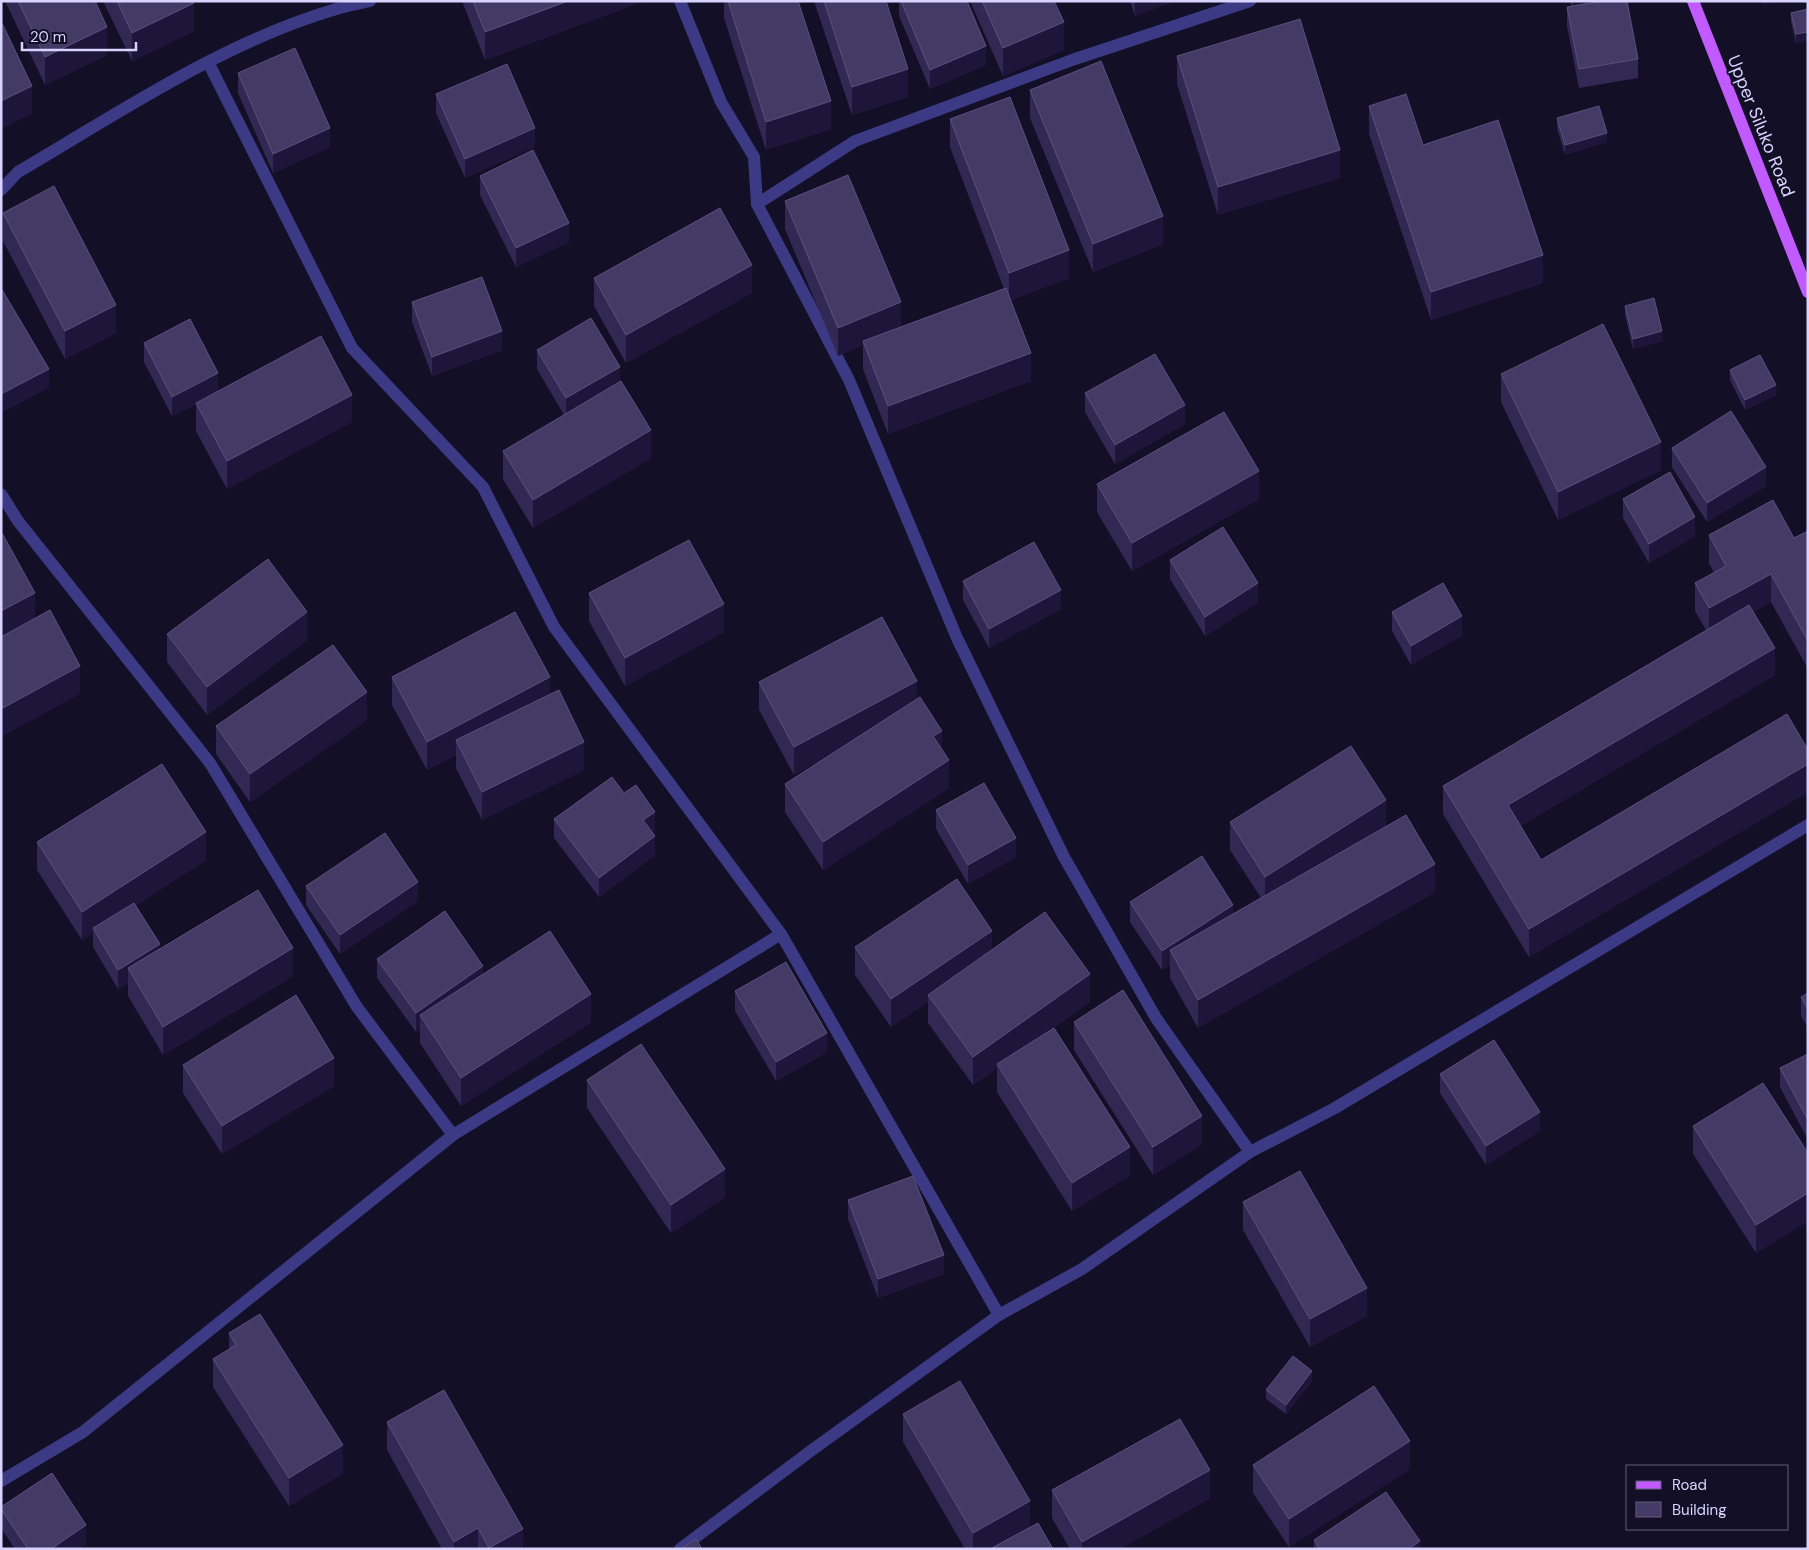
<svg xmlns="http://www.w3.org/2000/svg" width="1809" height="1550" font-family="'DM Sans',sans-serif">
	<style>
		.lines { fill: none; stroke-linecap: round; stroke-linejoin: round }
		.minor { stroke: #3d3a85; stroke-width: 12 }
		.primary { stroke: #c25bff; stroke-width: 12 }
		.wall { fill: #312854 }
		.shaded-wall { fill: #1d163a }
		.building { fill: #433a66; stroke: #5a527e }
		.labels { text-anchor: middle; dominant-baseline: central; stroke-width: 4; stroke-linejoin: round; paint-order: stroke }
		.street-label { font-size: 18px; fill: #d9d4ff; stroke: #130f26 }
	</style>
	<rect width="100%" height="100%" fill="#130f26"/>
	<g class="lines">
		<!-- minor -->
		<g class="minor">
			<polyline points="680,1 721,102 754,157 757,204 855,141 1072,60 1250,1"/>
			<path d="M1,190L18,172C117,114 222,43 333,10C345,6 357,4 370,1"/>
			<polyline points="757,204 849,380 957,638 1064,857 1156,1018 1250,1152"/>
			<polyline points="1,494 18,521 210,763 357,1007 453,1135"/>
			<polyline points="781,934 999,1315"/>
			<polyline points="1,1481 83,1432 453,1135 781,934 554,627 483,487 352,348 208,62"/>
			<polyline points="680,1549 812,1450 999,1315 1082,1269 1250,1152 1335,1108 1808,825"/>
		</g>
		<!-- primary -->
		<polyline class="primary" points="1693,1 1808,292"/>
	</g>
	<!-- wall -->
	<g class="wall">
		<polygon points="5,1 95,1 107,55 45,85"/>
		<polygon points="103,1 193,1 194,31 132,61"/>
		<polygon points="462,1 644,1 485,60"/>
		<polygon points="724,1 798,1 831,129 766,150 724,18"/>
		<polygon points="814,1 886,1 908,97 852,115"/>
		<polygon points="899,1 967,1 986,65 930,89 899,16"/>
		<polygon points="970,1 1054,1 1064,50 1003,76"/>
		<polygon points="1130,1 1174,1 1135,16"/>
		<polygon points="1570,1 1590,1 1582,5 1638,59 1638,78 1579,88 1567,26 1567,7 1572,6"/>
		<polygon points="1808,9 1796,44 1791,22 1791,13"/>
		<polygon points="1177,56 1340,178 1218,215 1177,84"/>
		<polygon points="238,73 330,147 273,173 238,93"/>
		<polygon points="1030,90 1163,244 1093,272 1030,118"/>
		<polygon points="436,94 535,147 465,178 436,113"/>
		<polygon points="1369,106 1423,145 1543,283 1431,320 1369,134"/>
		<polygon points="1557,118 1607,142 1565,155 1557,128"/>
		<polygon points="950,119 1069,278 1011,300 1031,381 888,434 863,369 863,345 838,356 785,229 785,201 901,327 1004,289 950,147"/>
		<polygon points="480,176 569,242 516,267 480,195"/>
		<polygon points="3,213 116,333 65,359 3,241"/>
		<polygon points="594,278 752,293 626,363 594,306"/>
		<polygon points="412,302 502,350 432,376 412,322"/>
		<polygon points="1625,306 1662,341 1633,349 1625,315"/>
		<polygon points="144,343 218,391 352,422 227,489 196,431 196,404 172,416 144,362"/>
		<polygon points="537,350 620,381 651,458 533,528 503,479 503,451 564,415 537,369"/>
		<polygon points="1730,370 1776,395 1745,410 1730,380"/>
		<polygon points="1501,374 1661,470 1558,520 1501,402"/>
		<polygon points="1085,393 1185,424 1115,464 1085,412"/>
		<polygon points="1672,448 1766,486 1707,522 1672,467"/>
		<polygon points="1097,484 1259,499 1132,571 1097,512"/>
		<polygon points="1623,499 1695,536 1649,563 1623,518"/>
		<polygon points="1808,531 1808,669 1771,602 1753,612 1775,675 1520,826 1541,860 1808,764 1808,792 1529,957 1443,814 1443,786 1706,630 1695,611 1695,583 1714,573 1709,563 1709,535 1794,538"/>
		<polygon points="1170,560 1258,602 1205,636 1170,579"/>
		<polygon points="963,581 1061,609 989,648 963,600"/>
		<polygon points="589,593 724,632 625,686 589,621"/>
		<polygon points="1392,612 1462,635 1411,665 1392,631"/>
		<polygon points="167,634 307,640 207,715 167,662"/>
		<polygon points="392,677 550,694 584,770 482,820 456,768 456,755 427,770 392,705"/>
		<polygon points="759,682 917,699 942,749 949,788 823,870 785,812 785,784 832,754 794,775 759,710"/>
		<polygon points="367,720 250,802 216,754 216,726"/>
		<polygon points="624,793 655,831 652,833 655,855 599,897 554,838 554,819"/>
		<polygon points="936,810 1016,857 968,884 936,829"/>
		<polygon points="1230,822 1386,826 1435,892 1198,1028 1170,978 1170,965 1162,970 1130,922 1130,902 1233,914 1261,898 1230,850"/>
		<polygon points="37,842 206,860 135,906 160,949 293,976 163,1055 128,996 128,983 118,989 93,947 93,933 82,940 37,870"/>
		<polygon points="306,886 418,901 340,954 306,905"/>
		<polygon points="855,947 992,950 1090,1002 1045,1034 1130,1175 1072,1211 997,1092 997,1068 973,1085 928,1023 928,1002 891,1027 855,975"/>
		<polygon points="377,959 483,974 591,1022 461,1106 420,1043 420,1029 416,1032 377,978"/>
		<polygon points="735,991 827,1052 776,1081 735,1011"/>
		<polygon points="1808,993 1808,1028 1801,1016 1801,997"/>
		<polygon points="1074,1022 1202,1144 1153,1175 1074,1050"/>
		<polygon points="1808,1054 1808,1140 1780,1087 1780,1068"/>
		<polygon points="183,1065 334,1086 222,1154 183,1093"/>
		<polygon points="1440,1074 1540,1131 1486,1165 1440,1093"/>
		<polygon points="587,1080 725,1197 671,1233 587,1108"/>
		<polygon points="1693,1126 1808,1153 1808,1221 1756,1253 1693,1154"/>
		<polygon points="848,1200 944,1274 878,1298 848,1219"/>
		<polygon points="1243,1202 1367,1316 1310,1347 1243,1230"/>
		<polygon points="229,1333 343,1473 289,1506 213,1387 213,1359 229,1349"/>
		<polygon points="1312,1381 1286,1414 1266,1399 1266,1390"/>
		<polygon points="903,1414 1030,1527 1053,1549 965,1549 903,1442"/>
		<polygon points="387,1422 523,1549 442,1549 387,1450"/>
		<polygon points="1253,1465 1410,1469 1289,1547 1253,1493"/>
		<polygon points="1052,1490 1210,1498 1120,1549 1070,1549 1052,1518"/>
		<polygon points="1,1507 86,1544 80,1549 15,1549 1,1528"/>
		<polygon points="1314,1540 1420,1549 1314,1549"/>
	</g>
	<!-- shaded-wall -->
	<g class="shaded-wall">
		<polygon points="568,1 644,1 485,60 485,32"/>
		<polygon points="1135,1 1174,1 1135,16"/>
		<polygon points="1573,1 1590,1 1573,9"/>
		<polygon points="1763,1 1778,1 1763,5"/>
		<polygon points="194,3 194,31 132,61 132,33"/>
		<polygon points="1064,22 1064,50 1003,76 1003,48"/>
		<polygon points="107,27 107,55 45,85 45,57"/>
		<polygon points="1808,32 1808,41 1796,44 1796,34"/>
		<polygon points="986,46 986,65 930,89 930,70"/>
		<polygon points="908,69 908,97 852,115 852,87"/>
		<polygon points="32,86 32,114 1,129 1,101"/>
		<polygon points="831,101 831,129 766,150 766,122"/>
		<polygon points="330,128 330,147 273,173 273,154"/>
		<polygon points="535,128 535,147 465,178 465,159"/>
		<polygon points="1607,133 1607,142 1565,155 1565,145"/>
		<polygon points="1340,150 1340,178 1218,215 1218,187"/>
		<polygon points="1163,216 1163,244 1093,272 1093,244"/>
		<polygon points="569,223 569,242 516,267 516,248"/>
		<polygon points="1069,250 1069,278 1009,301 1009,273"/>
		<polygon points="1543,255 1543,283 1431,320 1431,292"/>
		<polygon points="752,265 752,293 626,363 626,335"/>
		<polygon points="901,302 901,330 863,341 863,345 838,356 838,328"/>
		<polygon points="116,305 116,333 65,359 65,331"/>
		<polygon points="502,331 502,350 432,376 432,357"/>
		<polygon points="1662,331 1662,341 1633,349 1633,339"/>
		<polygon points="1031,353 1031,381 888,434 888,406"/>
		<polygon points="620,367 620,387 566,417 566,398"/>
		<polygon points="49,369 49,388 1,413 1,394"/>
		<polygon points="218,373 218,392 172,416 172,397"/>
		<polygon points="1776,385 1776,395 1745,410 1745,400"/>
		<polygon points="352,395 352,422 227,489 227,461"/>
		<polygon points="1185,405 1185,424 1115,464 1115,445"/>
		<polygon points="651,430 651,458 533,528 533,500"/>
		<polygon points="1661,442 1661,470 1558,520 1558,492"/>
		<polygon points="1766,467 1766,486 1707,522 1707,503"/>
		<polygon points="1259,471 1259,499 1132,571 1132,543"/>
		<polygon points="1695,517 1695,536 1649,563 1649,544"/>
		<polygon points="1771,574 1771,602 1709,636 1709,608"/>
		<polygon points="1258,583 1258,602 1205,636 1205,617"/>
		<polygon points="1061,590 1061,609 989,648 989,629"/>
		<polygon points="35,593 35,621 1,639 1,611"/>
		<polygon points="724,604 724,632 625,686 625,658"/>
		<polygon points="307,612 307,640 207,715 207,687"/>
		<polygon points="1462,616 1462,635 1411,665 1411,646"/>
		<polygon points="1775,648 1775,675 1508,833 1508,805"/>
		<polygon points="80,666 80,694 1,737 1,709"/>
		<polygon points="550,677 550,705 456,740 456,755 427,770 427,742"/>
		<polygon points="917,681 917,709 794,775 794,747"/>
		<polygon points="367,692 367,720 250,802 250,774"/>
		<polygon points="942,731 942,759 933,736"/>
		<polygon points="584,742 584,770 482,820 482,792"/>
		<polygon points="949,760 949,788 823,870 823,842"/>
		<polygon points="1808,764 1808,792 1529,957 1529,929"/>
		<polygon points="1386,800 1386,828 1265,905 1265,877"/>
		<polygon points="655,812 655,831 643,840 643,820"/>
		<polygon points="206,832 206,860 95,932 93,928 93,933 82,940 82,912"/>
		<polygon points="655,836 655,855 599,897 599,878"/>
		<polygon points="1016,838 1016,857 968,884 968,865"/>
		<polygon points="1435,864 1435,892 1198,1028 1198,1000"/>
		<polygon points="418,882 418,901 340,954 340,935"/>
		<polygon points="1233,905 1233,924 1170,950 1170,965 1162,970 1162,951"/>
		<polygon points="992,931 992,959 928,995 928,1002 891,1027 891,999"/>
		<polygon points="160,944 160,963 128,968 128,983 118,989 118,970"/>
		<polygon points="293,948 293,976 163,1055 163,1027"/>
		<polygon points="483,966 483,985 420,1015 420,1029 416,1032 416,1013"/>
		<polygon points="1090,974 1090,1002 998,1067 997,1064 997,1068 973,1085 973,1057"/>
		<polygon points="591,994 591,1022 461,1106 461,1078"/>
		<polygon points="827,1033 827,1052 776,1081 776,1062"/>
		<polygon points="334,1058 334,1086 222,1154 222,1126"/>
		<polygon points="1540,1112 1540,1131 1486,1165 1486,1146"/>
		<polygon points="1202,1116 1202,1144 1153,1175 1153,1147"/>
		<polygon points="1130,1147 1130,1175 1072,1211 1072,1183"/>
		<polygon points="725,1169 725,1197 671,1233 671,1205"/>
		<polygon points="1808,1193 1808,1221 1756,1253 1756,1225"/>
		<polygon points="944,1255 944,1274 878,1298 878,1279"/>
		<polygon points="1367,1288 1367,1316 1310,1347 1310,1319"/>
		<polygon points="1312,1371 1312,1381 1286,1414 1286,1405"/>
		<polygon points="1410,1441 1410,1469 1289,1547 1289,1519"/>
		<polygon points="343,1445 343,1473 289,1506 289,1478"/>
		<polygon points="1210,1470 1210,1498 1120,1549 1082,1549 1082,1542"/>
		<polygon points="1030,1501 1030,1528 995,1549 973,1549 973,1533"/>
		<polygon points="86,1525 86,1544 80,1549 51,1549"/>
		<polygon points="478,1528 478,1549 454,1549 454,1542"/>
		<polygon points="523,1529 523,1549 489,1549 489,1548"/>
		<polygon points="1420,1541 1420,1549 1409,1549"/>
	</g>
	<!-- building -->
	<g class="building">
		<polygon points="18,1 95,1 107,27 45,57"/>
		<polygon points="117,1 193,1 194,3 132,33"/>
		<polygon points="473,1 568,1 485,32"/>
		<polygon points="728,1 798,1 831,101 766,122"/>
		<polygon points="824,1 886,1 908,69 852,87"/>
		<polygon points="901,1 967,1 986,46 930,70"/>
		<polygon points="982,1 1054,1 1064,22 1003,48"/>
		<polygon points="1602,1 1627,1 1638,59 1579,69 1567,7"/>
		<polygon points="1808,9 1808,32 1796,34 1791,13"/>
		<polygon points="1300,19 1340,150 1218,187 1177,56"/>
		<polygon points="1,21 32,86 1,101"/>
		<polygon points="295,48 330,128 273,154 238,73"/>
		<polygon points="1101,61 1163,216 1093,244 1030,90"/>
		<polygon points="507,64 535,128 465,159 436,94"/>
		<polygon points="1406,94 1423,145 1498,120 1543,255 1431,292 1369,106"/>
		<polygon points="1010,97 1069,250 1009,273 950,119"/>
		<polygon points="1599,106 1607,133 1565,145 1557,118"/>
		<polygon points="533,150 569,223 516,248 480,176"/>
		<polygon points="848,175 901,302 838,328 785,201"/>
		<polygon points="54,186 116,305 65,331 3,213"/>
		<polygon points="720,208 752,265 626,335 594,278"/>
		<polygon points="482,277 502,331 432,357 412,302"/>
		<polygon points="1,288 49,369 1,394"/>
		<polygon points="1006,288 1031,353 888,406 863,341"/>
		<polygon points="1654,298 1662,331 1633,339 1625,306"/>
		<polygon points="591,318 620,367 566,398 537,350"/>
		<polygon points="190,319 218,373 172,397 144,343"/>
		<polygon points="1603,324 1661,442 1558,492 1501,374"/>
		<polygon points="321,336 352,395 227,461 196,403"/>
		<polygon points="1155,354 1185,405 1115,445 1085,393"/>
		<polygon points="1760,355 1776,385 1745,400 1730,370"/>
		<polygon points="621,381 651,430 533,500 503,451"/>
		<polygon points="1731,411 1766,467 1707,503 1672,448"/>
		<polygon points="1224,412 1259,471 1132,543 1097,484"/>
		<polygon points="1670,472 1695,517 1649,544 1623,499"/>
		<polygon points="1773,500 1794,538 1808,531 1808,641 1771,574 1709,608 1695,583 1726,566 1709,535"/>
		<polygon points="1223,527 1258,583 1205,617 1170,560"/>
		<polygon points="2,533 35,593 1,611 1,534"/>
		<polygon points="689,540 724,604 625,658 589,593"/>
		<polygon points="1034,542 1061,590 989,629 963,581"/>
		<polygon points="268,559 307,612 207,687 167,634"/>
		<polygon points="1443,583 1462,616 1411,646 1392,612"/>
		<polygon points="1749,605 1775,648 1508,805 1541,860 1787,714 1808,750 1808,764 1529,929 1443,786"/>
		<polygon points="50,610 80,666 1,709 1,637"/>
		<polygon points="515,612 550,677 427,742 392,677"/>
		<polygon points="882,617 917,681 794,747 759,682"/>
		<polygon points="333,645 367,692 250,774 216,726"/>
		<polygon points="559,690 584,742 482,792 456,740"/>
		<polygon points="920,697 942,731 933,736 949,760 823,842 785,784"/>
		<polygon points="1351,746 1386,800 1265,877 1230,822"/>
		<polygon points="162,764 206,832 82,912 37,842"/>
		<polygon points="612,777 624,793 636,785 655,812 643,820 655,836 599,878 554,819"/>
		<polygon points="984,783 1016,838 968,865 936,810"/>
		<polygon points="1406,815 1435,864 1198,1000 1170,950"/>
		<polygon points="385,833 418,882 340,935 306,886"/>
		<polygon points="1202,856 1233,905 1162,951 1130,902"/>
		<polygon points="957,879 992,931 891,999 855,947"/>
		<polygon points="258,890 293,948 163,1027 128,968"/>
		<polygon points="134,903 160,944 118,970 93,928"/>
		<polygon points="445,911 483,966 416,1013 377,959"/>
		<polygon points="1045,912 1090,974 973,1057 928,995"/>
		<polygon points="550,931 591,994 461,1078 420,1015"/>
		<polygon points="786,962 827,1033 776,1062 735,991"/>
		<polygon points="1123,990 1202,1116 1153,1147 1074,1022"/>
		<polygon points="1808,993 1808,1009 1801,997"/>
		<polygon points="296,995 334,1058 222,1126 183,1065"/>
		<polygon points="1054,1028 1130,1147 1072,1183 997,1064"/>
		<polygon points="1494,1040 1540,1112 1486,1146 1440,1074"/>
		<polygon points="641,1044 725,1169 671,1205 587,1080"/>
		<polygon points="1808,1054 1808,1120 1780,1068"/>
		<polygon points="1763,1083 1808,1153 1808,1193 1756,1225 1693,1126"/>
		<polygon points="1300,1171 1367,1288 1310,1319 1243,1202"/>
		<polygon points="913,1176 944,1255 878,1279 848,1200"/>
		<polygon points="260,1314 343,1445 289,1478 213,1359 236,1345 229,1333"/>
		<polygon points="1293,1356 1312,1371 1286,1405 1266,1390"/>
		<polygon points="960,1381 1030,1501 973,1533 903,1414"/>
		<polygon points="1374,1386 1410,1441 1289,1519 1253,1465"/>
		<polygon points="444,1390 523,1529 489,1548 478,1528 454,1542 387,1422"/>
		<polygon points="1180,1419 1210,1470 1082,1542 1052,1490"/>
		<polygon points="52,1473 86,1525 51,1549 28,1549 1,1509 1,1507"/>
		<polygon points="1386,1492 1420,1541 1409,1549 1320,1549 1314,1540"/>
		<polygon points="1038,1523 1053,1549 990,1549"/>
		<polygon points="696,1539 702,1549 680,1549"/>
	</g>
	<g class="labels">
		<!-- street labels -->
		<g class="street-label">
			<text transform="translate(1761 126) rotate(68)">Upper Siluko Road</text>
		</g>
	</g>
	<!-- border -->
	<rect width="1809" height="1550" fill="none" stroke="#d9d4ff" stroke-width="5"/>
	<!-- legend -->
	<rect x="1626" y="1465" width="162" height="65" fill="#130f26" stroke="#625e7d"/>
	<rect x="1636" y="1481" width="25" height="8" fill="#c25bff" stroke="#625e7d"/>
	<text x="1672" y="1490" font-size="15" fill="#d9d4ff">Road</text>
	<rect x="1636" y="1502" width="25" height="15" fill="#433a66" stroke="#625e7d"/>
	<text x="1672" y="1515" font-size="15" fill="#d9d4ff">Building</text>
	<!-- scale -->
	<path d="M22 42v8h114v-8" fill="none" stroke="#d9d4ff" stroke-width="2.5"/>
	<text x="30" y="42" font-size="15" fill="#d9d4ff" stroke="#130f26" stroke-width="4" paint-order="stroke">20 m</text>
</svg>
